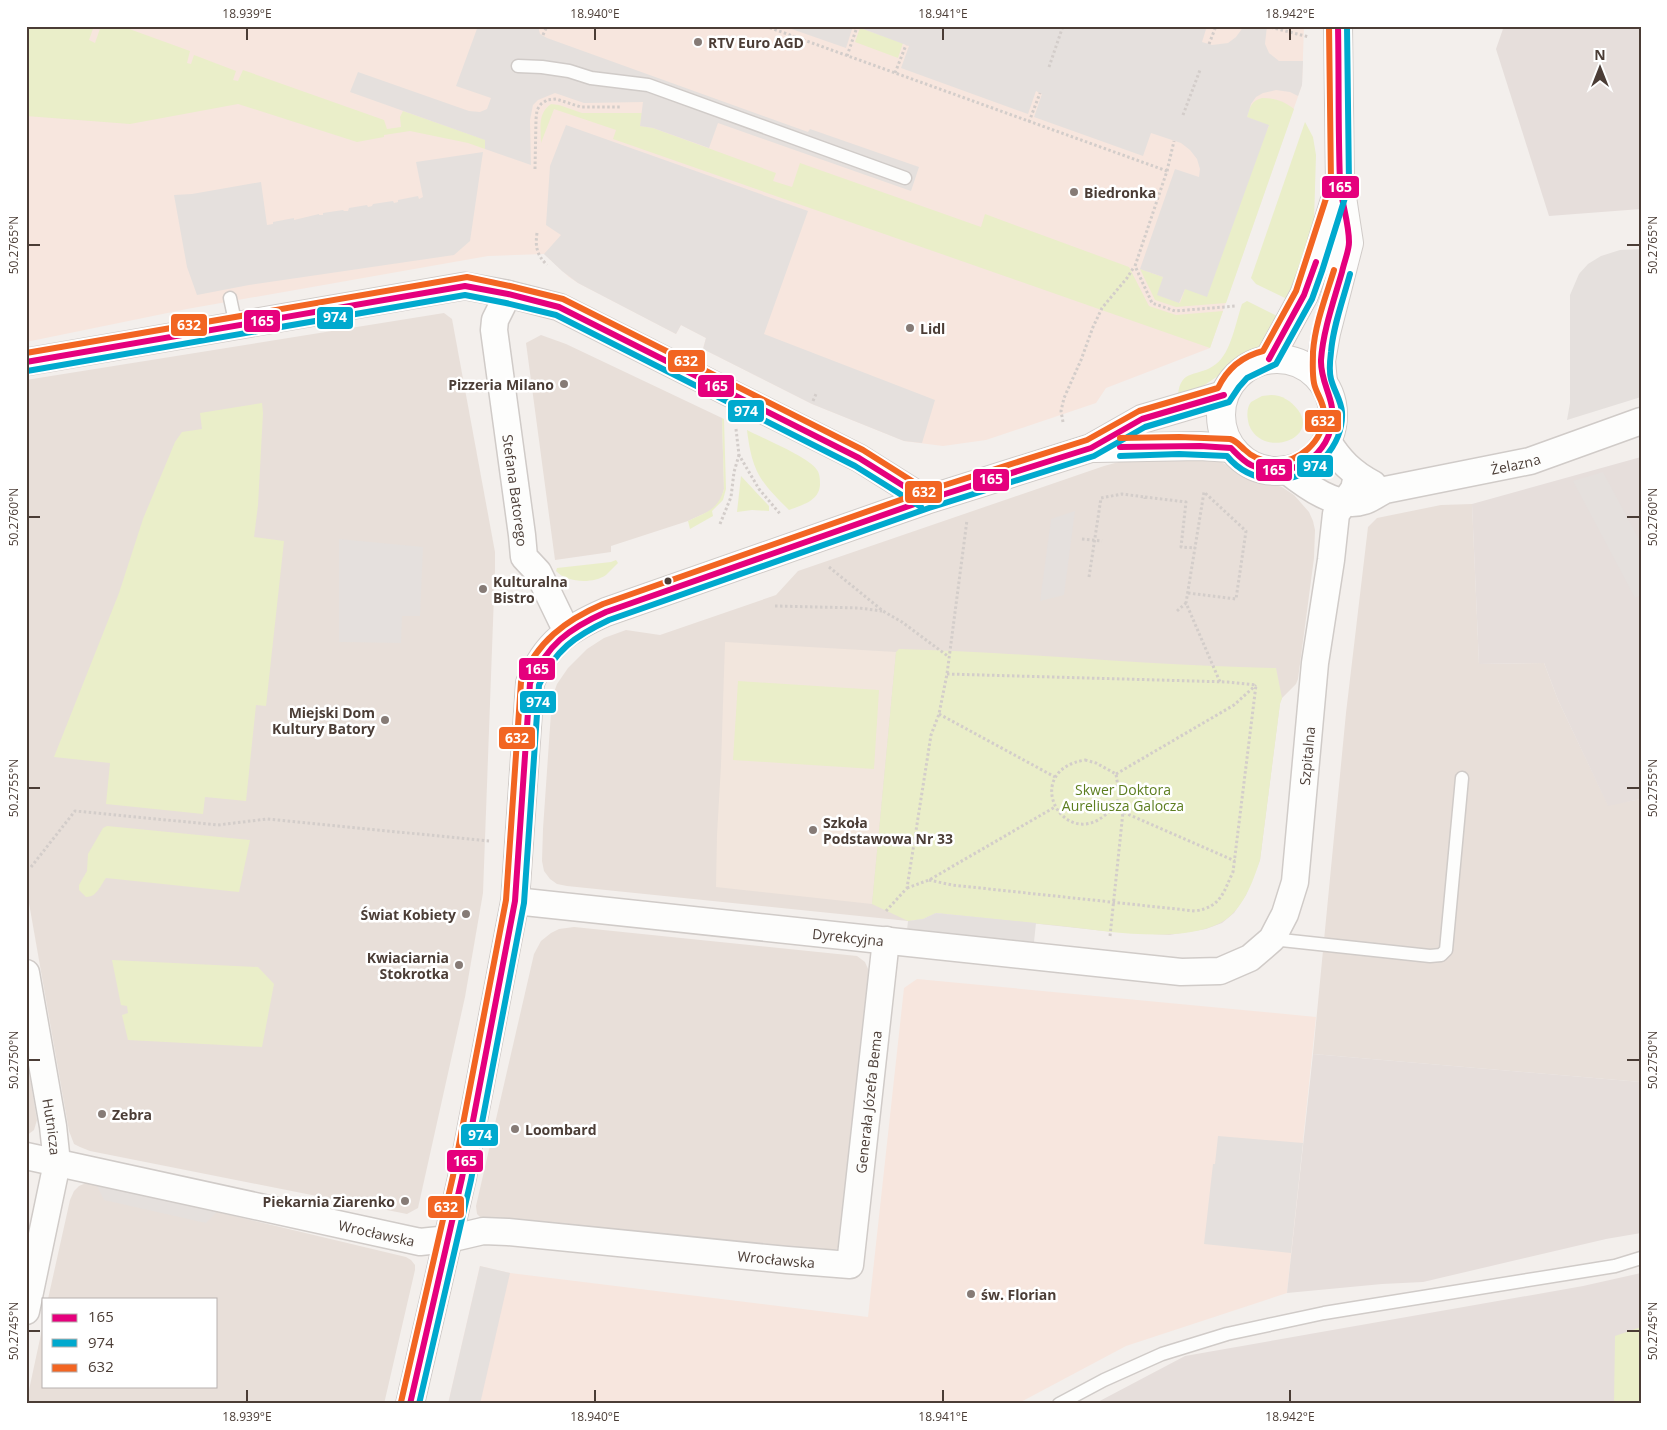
<svg xmlns="http://www.w3.org/2000/svg" width="1667" height="1430" font-family="'Open Sans',sans-serif">
	<style>
		.residential { fill: #e8dfd9 }
		.commercial { fill: #f7e6de }
		.industrial { fill: #e6dedb }
		.education { fill: #f2e6dd }
		.green { fill: #eaeec9 }
		.parking { fill: #e5e0dd }
		.lines { fill: none; stroke-linecap: round; stroke-linejoin: round }
		.service-casing { stroke: #d0cbc8; stroke-width: 15 }
		.minor-casing { stroke: #d0cbc8; stroke-width: 29 }
		.tertiary-casing { stroke: #d0cbc8; stroke-width: 30 }
		.path { stroke: #d3cdca; stroke-width: 3; stroke-dasharray: 2.5 2.5; stroke-linecap: butt }
		.service { stroke: #fdfdfc; stroke-width: 12 }
		.minor { stroke: #fdfdfc; stroke-width: 26 }
		.tertiary { stroke: #fdfdfc; stroke-width: 28 }
		.bus-1-casing { stroke: #fff; stroke-width: 10 }
		.bus-2-casing { stroke: #fff; stroke-width: 10 }
		.bus-3-casing { stroke: #fff; stroke-width: 10 }
		.bus-1 { stroke: #e5007d; stroke-width: 6 }
		.bus-2 { stroke: #00a9ce; stroke-width: 6 }
		.bus-3 { stroke: #f26522; stroke-width: 6 }
		.ticks { fill: none; stroke: #4b3d36; stroke-width: 2 }
		.poi-dot { fill: #867b76; stroke: #fff; stroke-width: 2 }
		.bus-dot { fill: #4b3d36; stroke: #fff; stroke-width: 2 }
		.labels { text-anchor: middle; dominant-baseline: central; stroke-width: 5; stroke-linejoin: round; paint-order: stroke }
		.poi-label { font-size: 14px; font-weight: bold; fill: #4b3d36; stroke: #fff; text-anchor: start }
		.street-label { font-size: 14px; fill: #4b3d36; stroke: #fff }
		.park-label { font-size: 14px; fill: #5d7e20; stroke: #fff }
		.line-badge { stroke: #fff; stroke-width: 2 }
		.badge-label { font-size: 14px; text-anchor: middle; font-weight: bold; fill: #fff }
		.neatline { fill: none; stroke: #4b3d36; stroke-width: 2 }
		.ticks-label { font-size: 12px; text-anchor: middle; fill: #4b3d36 }
	</style>
	<rect width="100%" height="100%" fill="#f3efec"/>
	<!-- residential -->
	<g class="residential">
		<polygon points="444,313 452,319 495,552 495,568 483,893 465,997 418,1208 407,1214 90,1151 80,1147 74,1144 69,1131 26,886 26,380"/>
		<polygon points="541,335 566,344 722,418 724,489 721,500 712,510 688,521 611,546 611,552 555,560 526,343"/>
		<polygon points="1216,459 1241,473 1282,487 1294,495 1309,512 1313,521 1315,530 1314,558 1298,679 1296,684 1282,698 1280,703 1260,860 1246,895 1234,913 1222,923 1206,929 1169,935 1105,931 936,913 923,919 908,921 567,886 557,884 550,879 544,871 542,861 543,829 552,698 557,684 568,668 587,649 604,638 626,630 660,635 776,595 798,571 1104,466 1126,460"/>
		<polygon points="1472,504 1479,664 1544,663 1558,700 1608,805 1641,799 1641,1082 1313,1054 1346,713 1368,527 1377,518 1441,505"/>
		<polygon points="574,927 857,956 865,962 869,971 843,1229 840,1246 837,1249 832,1251 824,1251 480,1217 477,1214 476,1206 534,954 541,941 551,933 559,929"/>
		<polygon points="26,1055 37,1120 34,1130 26,1136"/>
		<polygon points="86,1183 217,1212 406,1257 411,1260 415,1265 415,1270 384,1404 26,1404 44,1320 44,1386 216,1386 216,1299 48,1299 70,1200 74,1191 79,1186"/>
	</g>
	<!-- commercial -->
	<g class="commercial">
		<polygon points="27,26 1304,26 1302,85 1210,348 1106,388 1096,403 986,440 943,446 904,441 812,404 703,349 706,338 681,325 676,334 578,283 569,277 544,254 488,256 187,309 26,342"/>
		<polygon points="917,979 1316,1017 1287,1293 1126,1346 1017,1404 448,1404 480,1266 510,1273 868,1317 904,988"/>
	</g>
	<!-- industrial -->
	<g class="industrial">
		<polygon points="1504,26 1641,26 1641,209 1549,216 1496,49"/>
		<polygon points="1641,457 1641,799 1608,806 1558,700 1544,663 1479,664 1472,504"/>
		<polygon points="1313,1054 1641,1082 1641,1233 1606,1239 1423,1282 1382,1284 1287,1293"/>
		<polygon points="1641,1273 1641,1404 1094,1404 1185,1356 1583,1286"/>
	</g>
	<!-- education -->
	<polygon class="education" points="725,642 896,652 872,904 716,887 717,835 721,765"/>
	<!-- green -->
	<g class="green">
		<polygon points="27,26 94,26 89,40 95,43 101,26 121,26 190,51 187,63 191,64 194,55 236,71 233,80 238,81 243,70 384,120 387,129 401,127 400,117 403,111 486,140 485,149 468,143 410,131 384,135 384,137 357,142 238,104 130,124 26,116"/>
		<polygon points="860,28 903,43 898,58 855,42"/>
		<path d="M1262,98C1275,98 1284,101 1294,109L1226,303L1176,307L1155,300L1140,269L1163,277L1158,295L1180,303L1185,289L1269,126L1247,117C1250,107 1251,101 1262,98Z"/>
		<path d="M551,104L559,105L582,113H642L640,126L653,128L776,173L773,181L792,187L800,163L981,227L985,214L1129,267L1149,306L1176,315L1223,311L1210,348L613,139L616,130L554,109L541,143C541,128 537,114 551,104Z"/>
		<polygon points="1305,122 1313,137 1316,155 1314,221 1311,243 1289,300 1256,284 1251,278"/>
		<path d="M1247,301L1281,318L1263,344L1241,357L1218,376L1206,384L1192,391L1178,396C1180,367 1199,378 1216,364C1231,353 1236,321 1242,304Z"/>
		<path d="M1271,395C1282,395 1291,401 1298,410C1320,439 1262,459 1249,425C1247,417 1246,409 1251,402L1262,396Z"/>
		<polygon points="262,403 263,413 258,505 254,537 284,541 266,706 256,705 246,801 205,797 203,814 106,804 110,763 54,757 119,593 143,519 175,442 182,432 202,429 200,413"/>
		<path d="M722,418L724,419L726,489L723,500L712,511L713,516L690,529L688,521C707,512 718,510 724,489Z"/>
		<path d="M747,430C762,438 809,457 817,470C820,474 820,480 820,485C819,501 802,505 789,510C760,482 752,471 747,430Z"/>
		<polygon points="741,476 769,506 769,511 752,510 737,512"/>
		<path d="M616,560L618,563C614,567 610,571 606,575C593,584 567,583 556,571L557,568L611,562Z"/>
		<path d="M899,649C1025,652 1150,666 1276,668L1282,698L1280,704L1260,860C1253,882 1242,912 1220,923C1179,944 1107,931 1062,926C1020,922 978,917 936,913L923,919L908,921L872,904L896,652Z"/>
		<polygon points="738,681 879,690 874,769 733,760"/>
		<path d="M107,826L250,840L239,892L106,878C100,886 97,897 86,897L79,890V885L87,871L88,854L103,828Z"/>
		<polygon points="112,960 258,967 274,984 262,1047 128,1040 122,1015 128,1013 127,1006 121,1005"/>
		<polygon points="1641,1327 1641,1404 1614,1404 1615,1336"/>
	</g>
	<!-- parking -->
	<g class="parking">
		<polygon points="478,26 538,26 540,34 547,38 808,132 810,129 919,167 911,191 718,123 709,148 653,128 640,126 643,102 584,103 555,93 538,100 533,105 530,120 531,165 485,149 485,140 350,92 358,72 469,111 480,112 487,109 491,98 456,86"/>
		<polygon points="783,26 853,26 846,48"/>
		<polygon points="855,26 1207,26 1202,42 1212,45 1228,43 1236,37 1244,26 1267,26 1265,44 1269,53 1279,61 1303,61 1302,85 1298,96 1290,92 1276,90 1263,93 1256,97 1251,104 1247,117 1269,125 1207,297 1185,289 1179,303 1157,295 1163,277 1140,269 1175,169 1199,177 1200,169 1197,159 1190,150 1181,143 1151,133 1143,156 1034,117 1042,94 1036,91 1028,114 901,68 909,46"/>
		<polygon points="566,125 808,211 764,334 935,400 922,443 904,441 812,404 703,349 706,338 681,325 676,334 578,283 562,271 544,254 561,235 546,225 550,166"/>
		<polygon points="483,152 470,241 454,255 249,285 197,295 187,267 174,195 192,194 261,182 267,225 273,224 273,222 294,218 294,220 319,214 319,215 323,215 323,213 343,210 344,211 348,211 349,208 367,205 368,207 372,206 373,204 393,201 394,203 398,202 398,200 418,196 419,199 423,197 416,162"/>
		<polygon points="1641,249 1641,397 1567,420 1570,403 1570,295 1579,274 1588,264 1601,256 1620,250"/>
		<polygon points="1603,472 1641,543 1641,595 1635,598 1573,481"/>
		<polygon points="1075,511 1064,595 1040,601 1051,519"/>
		<polygon points="339,539 423,547 420,616 402,616 401,643 339,642"/>
		<polygon points="936,913 1036,923 1034,942 907,930 908,921 923,919"/>
		<polygon points="1218,1136 1303,1143 1291,1253 1204,1244 1213,1164 1215,1164"/>
		<polygon points="96,1184 217,1212 206,1223 104,1200"/>
		<polygon points="480,1266 510,1273 480,1404 448,1404"/>
	</g>
	<g class="lines">
		<!-- service casing -->
		<g class="service-casing">
			<g id="service">
				<polyline points="518,66 542,67 569,71 591,78 648,85 905,178"/>
				<polyline points="230,298 236,326"/>
				<polyline points="1272,939 1430,956 1441,955 1446,950 1462,778"/>
				<polyline points="1059,1404 1104,1380 1162,1354 1227,1334 1324,1313 1615,1266 1641,1258"/>
			</g>
		</g>
		<!-- minor casing -->
		<g class="minor-casing">
			<g id="minor">
				<path id="s1" d="M508,294L495,320L494,330L522,535L524,557L538,572L567,632"/>
				<polyline points="26,362 465,286 508,294 559,307 859,458 926,500"/>
				<path d="M1327,440C1339,460 1352,473 1373,484"/>
				<path id="s2" d="M1286,470C1305,485 1338,510 1364,501C1371,499 1379,493 1385,490L1530,461L1641,421"/>
				<path id="s3" d="M515,901L1181,972L1220,971L1250,958L1272,939L1285,914L1295,882L1315,663L1331,560L1336,514L1354,489L1357,476"/>
				<path id="s4" d="M26,973L53,1126L57,1163L26,1311"/>
				<path id="s5" d="M26,1156L420,1242L449,1239L483,1231L508,1232L787,1260L850,1265L886,940"/>
			</g>
		</g>
		<!-- tertiary casing -->
		<g class="tertiary-casing">
			<g id="tertiary">
				<circle cx="1277" cy="415" r="56"/>
				<polyline points="1269,359 1304,295 1314,268 1338,190"/>
				<polyline points="1323,382 1321,361 1326,333 1349,243 1340,184 1338,26"/>
				<polyline points="1095,448 1200,446 1231,448"/>
				<path d="M410,1404L462,1178L515,901L530,683C546,643 569,628 606,612L926,500L1091,448L1142,419L1224,395"/>
			</g>
		</g>
		<!-- path -->
		<g class="path">
			<polyline points="765,26 1167,171 1135,266 1152,303 1175,311 1236,306"/>
			<polyline points="1266,26 1309,37"/>
			<polyline points="543,35 547,26"/>
			<polyline points="1209,44 1216,26"/>
			<polyline points="847,56 857,27"/>
			<polyline points="1049,67 1063,26"/>
			<polyline points="895,73 906,45"/>
			<polyline points="1183,115 1200,70"/>
			<polyline points="1029,122 1040,93"/>
			<polyline points="535,169 536,119 537,110 541,104 547,100 556,99 581,107 622,107"/>
			<polyline points="1167,171 1174,141"/>
			<path d="M537,233C535,247 537,255 547,265"/>
			<polyline points="813,401 816,394"/>
			<polyline points="1063,422 1061,411 1064,398 1081,360 1093,327 1102,308 1127,278 1134,267"/>
			<polyline points="736,429 739,455 759,489 781,515"/>
			<polyline points="1145,497 1186,502 1181,547 1195,548"/>
			<polyline points="720,524 731,497 734,472 739,455"/>
			<polyline points="1082,539 1102,541"/>
			<polyline points="829,567 883,611 902,622 949,657"/>
			<polyline points="1089,577 1101,498 1122,494 1145,497 1145,499"/>
			<polyline points="1188,593 1236,599 1246,531 1204,492 1186,603 1220,682"/>
			<polyline points="775,606 859,608 882,611"/>
			<polyline points="1177,611 1186,603"/>
			<polyline points="947,674 1228,682 1256,685"/>
			<polyline points="939,714 1055,777"/>
			<path d="M1085,760L1096,763L1116,774L1119,793L1117,805C1111,810 1105,816 1098,820C1058,842 1024,770 1085,760Z"/>
			<polyline points="1116,774 1234,705 1256,685"/>
			<polyline points="1117,805 1123,812 1235,861"/>
			<polyline points="31,867 75,811 218,825 267,819 489,841"/>
			<path d="M929,880L952,885L1195,911C1221,907 1223,893 1233,872L1256,685"/>
			<polyline points="907,888 929,880 1055,807"/>
			<polyline points="886,911 907,888 931,735 939,714 947,674 967,520"/>
			<polyline points="1110,936 1123,812"/>
		</g>
		<!-- service -->
		<use href="#service" class="service"/>
		<!-- minor -->
		<use href="#minor" class="minor"/>
		<!-- tertiary -->
		<use href="#tertiary" class="tertiary"/>
		<!-- bus-1 casing -->
		<g class="bus-1-casing">
			<g id="bus-1">
				<polyline points="1269,359 1304,295 1316,262"/>
				<polyline points="26,362 465,286 508,294 559,307 859,458 926,500"/>
				<path d="M1120,447L1200,446L1231,448C1237,454 1243,461 1251,465C1286,481 1326,461 1332,423C1336,400 1320,383 1321,360C1323,331 1334,300 1342,272C1344,262 1349,251 1349,242C1349,222 1341,202 1340,182C1338,130 1339,78 1338,26"/>
				<path d="M410,1404L462,1178L515,901L530,683C547,645 568,629 606,612L926,500L1091,448L1142,419L1224,395"/>
			</g>
		</g>
		<!-- bus-2 casing -->
		<g class="bus-2-casing">
			<g id="bus-2">
				<polyline points="27,371 465,295 506,303 556,315 855,466 921,507"/>
				<path d="M1120,456L1179,454L1227,456C1241,473 1260,480 1281,479C1314,478 1344,445 1342,412C1341,400 1334,391 1331,379C1329,372 1330,360 1331,352C1333,326 1343,300 1350,274"/>
				<path d="M419,1404L471,1180L524,903L539,685C555,650 575,636 609,620L929,508L1094,456L1145,427L1229,402L1239,387L1247,378L1276,364L1312,299L1322,271L1349,185L1347,26"/>
			</g>
		</g>
		<!-- bus-3 casing -->
		<g class="bus-3-casing">
			<g id="bus-3">
				<polyline points="26,353 467,277 510,286 563,299 863,450 931,493"/>
				<path d="M1120,438L1179,437L1230,439C1237,441 1240,446 1245,450C1252,457 1263,461 1273,462C1299,463 1323,442 1324,415C1325,403 1316,394 1314,383C1312,373 1313,361 1313,352C1315,324 1326,296 1334,270"/>
				<path d="M401,1402L453,1176L506,900L521,682C536,642 566,620 603,604L923,492L1087,440L1139,411L1218,388C1227,369 1243,356 1263,351L1296,291L1331,183L1329,26"/>
			</g>
		</g>
		<!-- bus-1 -->
		<use href="#bus-1" class="bus-1"/>
		<!-- bus-2 -->
		<use href="#bus-2" class="bus-2"/>
		<!-- bus-3 -->
		<use href="#bus-3" class="bus-3"/>
	</g>
	<!-- ticks -->
	<path class="ticks" d="M247,28V40M595,28V40M943,28V40M1290,28V40M28,245H40M1627,245H1640M28,517H40M1627,517H1640M28,788H40M1627,788H1640M28,1060H40M1627,1060H1640M28,1331H40M1627,1331H1640M247,1390V1402M595,1390V1402M943,1390V1402M1290,1390V1402"/>
	<!-- markers -->
	<g class="poi-dot">
		<circle cx="698" cy="42" r="5"/>
		<circle cx="1074" cy="192" r="5"/>
		<circle cx="910" cy="328" r="5"/>
		<circle cx="564" cy="384" r="5"/>
		<circle cx="483" cy="589" r="5"/>
		<circle cx="385" cy="720" r="5"/>
		<circle cx="813" cy="830" r="5"/>
		<circle cx="466" cy="914" r="5"/>
		<circle cx="459" cy="965" r="5"/>
		<circle cx="102" cy="1114" r="5"/>
		<circle cx="515" cy="1129" r="5"/>
		<circle cx="405" cy="1201" r="5"/>
		<circle cx="971" cy="1294" r="5"/>
	</g>
	<circle class="bus-dot" cx="668" cy="581" r="4.5"/>
	<g class="labels">
		<!-- poi labels -->
		<g class="poi-label">
			<text x="708" y="42">RTV Euro AGD</text>
			<text x="1084" y="192">Biedronka</text>
			<text x="920" y="328">Lidl</text>
			<text x="554" y="384" text-anchor="end">Pizzeria Milano</text>
			<text x="493" y="581">Kulturalna<tspan x="493" dy="16">Bistro</tspan></text>
			<text x="375" y="712" text-anchor="end">Miejski Dom<tspan x="375" dy="16">Kultury Batory</tspan></text>
			<text x="823" y="822">Szkoła<tspan x="823" dy="16">Podstawowa Nr 33</tspan></text>
			<text x="456" y="914" text-anchor="end">Świat Kobiety</text>
			<text x="449" y="957" text-anchor="end">Kwiaciarnia<tspan x="449" dy="16">Stokrotka</tspan></text>
			<text x="112" y="1114">Zebra</text>
			<text x="525" y="1129">Loombard</text>
			<text x="395" y="1201" text-anchor="end">Piekarnia Ziarenko</text>
			<text x="981" y="1294">św. Florian</text>
		</g>
		<!-- street labels -->
		<g class="street-label">
			<text stroke="none"><textPath href="#s2" startOffset="244">Żelazna</textPath></text>
			<text stroke="none"><textPath href="#s1" startOffset="201">Stefana Batorego</textPath></text>
			<text stroke="none"><textPath href="#s3" startOffset="959">Szpitalna</textPath></text>
			<text stroke="none"><textPath href="#s3" startOffset="335">Dyrekcyjna</textPath></text>
			<text stroke="none"><textPath href="#s5" startOffset="1000">Generała Józefa Bema</textPath></text>
			<text stroke="none"><textPath href="#s4" startOffset="156">Hutnicza</textPath></text>
			<text stroke="none"><textPath href="#s5" startOffset="359">Wrocławska</textPath></text>
			<text stroke="none"><textPath href="#s5" startOffset="762">Wrocławska</textPath></text>
		</g>
		<!-- park labels -->
		<g class="park-label">
			<text x="1123" y="789">Skwer Doktora<tspan x="1123" dy="16">Aureliusza Galocza</tspan></text>
		</g>
	</g>
	<g class="line-badge">
		<rect x="1321" y="175" width="39" height="24" rx="5" fill="#e5007d"/>
		<rect x="316" y="306" width="38" height="24" rx="5" fill="#00a9ce"/>
		<rect x="243" y="309" width="38" height="24" rx="5" fill="#e5007d"/>
		<rect x="170" y="313" width="38" height="24" rx="5" fill="#f26522"/>
		<rect x="667" y="349" width="39" height="24" rx="5" fill="#f26522"/>
		<rect x="697" y="374" width="38" height="24" rx="5" fill="#e5007d"/>
		<rect x="727" y="399" width="38" height="24" rx="5" fill="#00a9ce"/>
		<rect x="1304" y="409" width="38" height="24" rx="5" fill="#f26522"/>
		<rect x="1296" y="454" width="38" height="24" rx="5" fill="#00a9ce"/>
		<rect x="1255" y="458" width="38" height="24" rx="5" fill="#e5007d"/>
		<rect x="972" y="468" width="38" height="24" rx="5" fill="#e5007d"/>
		<rect x="904" y="480" width="39" height="24" rx="5" fill="#f26522"/>
		<rect x="518" y="657" width="38" height="24" rx="5" fill="#e5007d"/>
		<rect x="519" y="690" width="38" height="24" rx="5" fill="#00a9ce"/>
		<rect x="498" y="726" width="38" height="24" rx="5" fill="#f26522"/>
		<rect x="460" y="1123" width="39" height="24" rx="5" fill="#00a9ce"/>
		<rect x="446" y="1149" width="38" height="24" rx="5" fill="#e5007d"/>
		<rect x="427" y="1195" width="38" height="24" rx="5" fill="#f26522"/>
	</g>
	<g class="badge-label">
		<text x="1340" y="192">165</text>
		<text x="335" y="322">974</text>
		<text x="262" y="326">165</text>
		<text x="189" y="330">632</text>
		<text x="686" y="366">632</text>
		<text x="716" y="391">165</text>
		<text x="746" y="416">974</text>
		<text x="1323" y="426">632</text>
		<text x="1315" y="471">974</text>
		<text x="1274" y="475">165</text>
		<text x="991" y="484">165</text>
		<text x="924" y="497">632</text>
		<text x="537" y="674">165</text>
		<text x="538" y="707">974</text>
		<text x="517" y="743">632</text>
		<text x="480" y="1140">974</text>
		<text x="465" y="1166">165</text>
		<text x="446" y="1212">632</text>
	</g>
	<!-- border -->
	<rect width="1667" height="1430" fill="none" stroke="#ffffff" stroke-width="55"/>
	<!-- legend -->
	<rect x="42" y="1298" width="175" height="90" fill="#ffffff" stroke="#b7b1af"/>
	<rect x="52" y="1314" width="25" height="8" fill="#e5007d" stroke="#b7b1af"/>
	<text x="88" y="1322" font-size="15" fill="#4b3d36">165</text>
	<rect x="52" y="1339" width="25" height="8" fill="#00a9ce" stroke="#b7b1af"/>
	<text x="88" y="1348" font-size="15" fill="#4b3d36">974</text>
	<rect x="52" y="1364" width="25" height="8" fill="#f26522" stroke="#b7b1af"/>
	<text x="88" y="1372" font-size="15" fill="#4b3d36">632</text>
	<!-- north arrow -->
	<g transform="translate(1600 68)" stroke="#ffffff" stroke-width="4" paint-order="stroke">
	<path d="M0-4L9 19L0 12L-9 19Z" fill="#4b3d36"/>
	<text y="-8" font-size="14" font-weight="bold" text-anchor="middle" fill="#4b3d36">N</text>
	</g>
	<rect x="28" y="28" width="1612" height="1374" class="neatline"/>
	<g class="ticks-label">
		<text x="247" y="18">18.939°E</text>
		<text x="595" y="18">18.940°E</text>
		<text x="943" y="18">18.941°E</text>
		<text x="1290" y="18">18.942°E</text>
		<text transform="translate(14 245) rotate(-90)" y="4">50.2765°N</text>
		<text transform="translate(1653 245) rotate(-90)" y="4">50.2765°N</text>
		<text transform="translate(14 517) rotate(-90)" y="4">50.2760°N</text>
		<text transform="translate(1653 517) rotate(-90)" y="4">50.2760°N</text>
		<text transform="translate(14 788) rotate(-90)" y="4">50.2755°N</text>
		<text transform="translate(1653 788) rotate(-90)" y="4">50.2755°N</text>
		<text transform="translate(14 1060) rotate(-90)" y="4">50.2750°N</text>
		<text transform="translate(1653 1060) rotate(-90)" y="4">50.2750°N</text>
		<text transform="translate(14 1331) rotate(-90)" y="4">50.2745°N</text>
		<text transform="translate(1653 1331) rotate(-90)" y="4">50.2745°N</text>
		<text x="247" y="1421">18.939°E</text>
		<text x="595" y="1421">18.940°E</text>
		<text x="943" y="1421">18.941°E</text>
		<text x="1290" y="1421">18.942°E</text>
	</g>
</svg>
